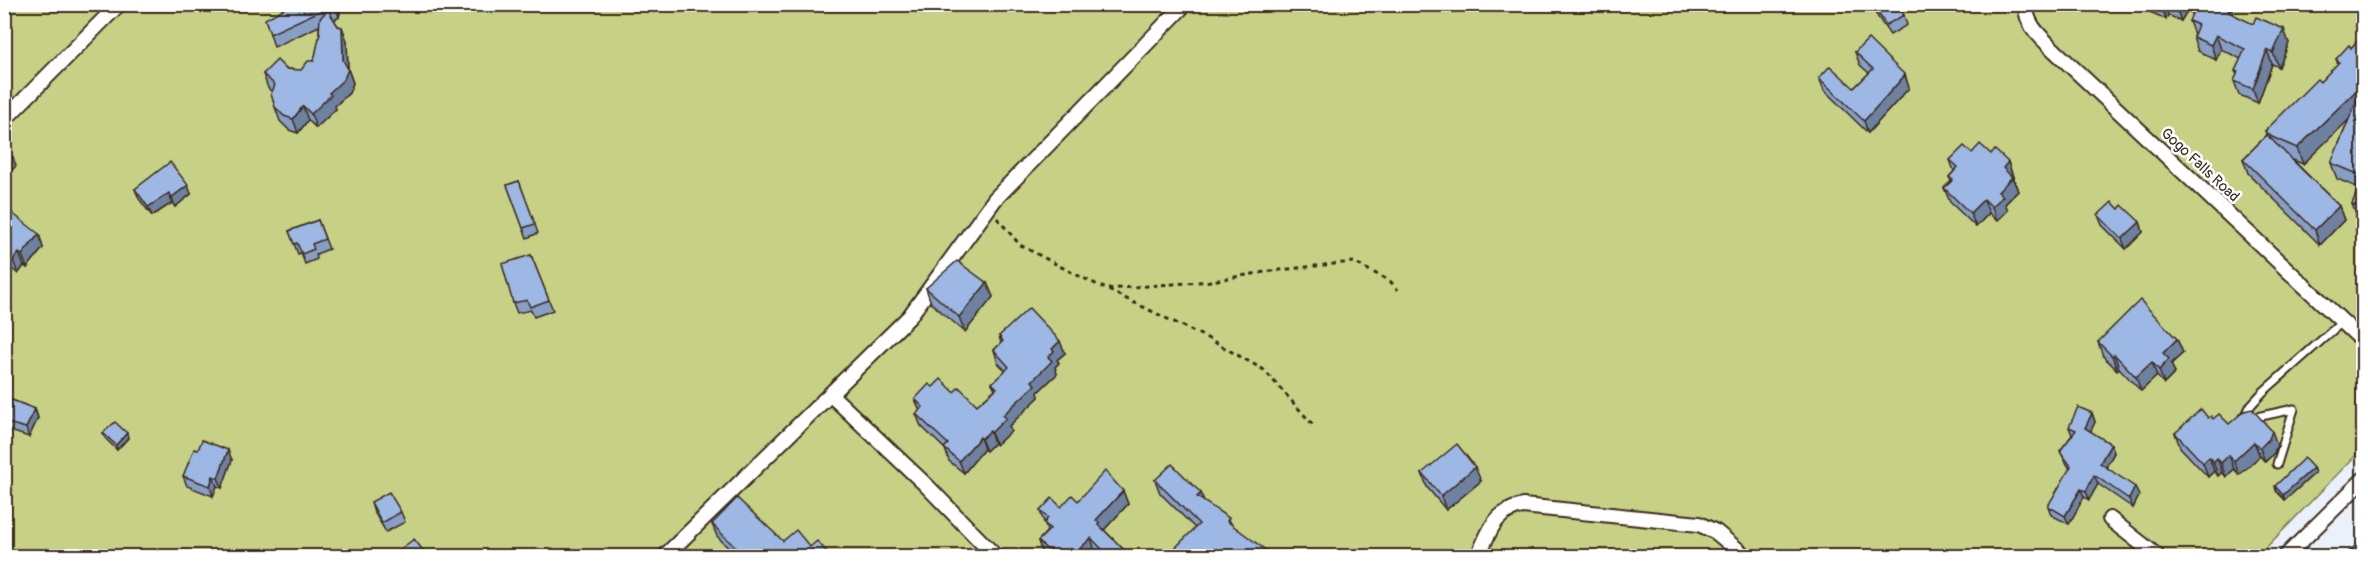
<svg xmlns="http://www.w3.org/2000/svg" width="2368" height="561" font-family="Pangolin,sans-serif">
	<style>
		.green { fill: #c6d185; stroke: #807e52; stroke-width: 1.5 }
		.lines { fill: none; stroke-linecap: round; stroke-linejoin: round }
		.lane-casing { stroke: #3b2a1e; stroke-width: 11 }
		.street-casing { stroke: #3b2a1e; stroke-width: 18 }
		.path { stroke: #3b2a1e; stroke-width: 3; stroke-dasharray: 4.5 4.5; stroke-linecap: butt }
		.lane { stroke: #fff; stroke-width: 7 }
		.street { stroke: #fff; stroke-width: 14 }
		.wall { fill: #879ec5; stroke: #3b2a1e; stroke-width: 1.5 }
		.shaded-wall { fill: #6e81a0; stroke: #3b2a1e; stroke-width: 1.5 }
		.building { fill: #9db8e5; stroke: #3b2a1e; stroke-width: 1.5 }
		.labels { text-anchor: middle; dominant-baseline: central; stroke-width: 5; stroke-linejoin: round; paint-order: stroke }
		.street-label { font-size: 15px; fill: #3b2a1e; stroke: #fff }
	</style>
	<rect width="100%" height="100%" fill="#ebf1fa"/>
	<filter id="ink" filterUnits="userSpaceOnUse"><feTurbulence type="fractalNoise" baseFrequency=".0167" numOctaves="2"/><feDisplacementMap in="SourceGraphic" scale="12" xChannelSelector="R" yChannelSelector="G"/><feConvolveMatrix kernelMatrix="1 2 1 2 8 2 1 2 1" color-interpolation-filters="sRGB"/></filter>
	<g filter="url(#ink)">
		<!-- green -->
		<polygon class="green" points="4,5 2363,5 2363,448 2258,556 5,556"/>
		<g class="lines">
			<!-- lane casing -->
			<g class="lane-casing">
				<g id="lane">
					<polyline points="2245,417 2251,405 2263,392 2342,322"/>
					<polyline points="2252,418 2294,409 2277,464"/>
				</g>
			</g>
			<!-- street casing -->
			<g class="street-casing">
				<g id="street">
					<path d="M2026,4C2025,25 2041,37 2055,51L2364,342"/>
					<polyline points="4,120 119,4"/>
					<polyline points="831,395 926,485 995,556"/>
					<polyline points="2110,519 2157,556"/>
					<polyline points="665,556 909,317 995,199 1185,4"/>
					<path d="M1478,556C1490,531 1493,512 1523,506L1699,524L1716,532L1745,556"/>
					<polyline points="2286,556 2364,479"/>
				</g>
			</g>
			<!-- path -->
			<g class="path">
				<polyline points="997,218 1020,245 1071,272 1209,339 1264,370 1314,426"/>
				<polyline points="1108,289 1212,281 1270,271 1353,262 1390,281 1398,290"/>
			</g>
			<!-- lane -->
			<use href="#lane" class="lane"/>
			<!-- street -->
			<use href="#street" class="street"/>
		</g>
		<!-- wall -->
		<g class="wall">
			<polygon points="292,4 342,4 339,17 334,20 338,26 342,27 347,41 348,69 353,83 349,93 335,106 336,109 316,128 308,120 298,133 289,130 280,121 275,107 272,92 268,88 263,74 286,69 301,70 314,61 320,36 319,33 319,26 274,47 270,34"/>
			<polygon points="1869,4 1897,4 1904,15 1907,25 1890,35"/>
			<polygon points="2144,4 2191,4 2181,21 2168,15 2166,19 2145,10"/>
			<polygon points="2209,9 2234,15 2289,43 2279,67 2272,64 2258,103 2239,95 2234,81 2237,75 2235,71 2241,59 2221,49 2216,60 2198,51 2193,37 2194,35 2189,21"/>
			<polygon points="2364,33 2364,222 2358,220 2352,204 2359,188 2337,179 2331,163 2349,119 2303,164 2293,160 2339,206 2344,220 2320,245 2248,173 2243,159 2267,135 2265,131 2320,82 2338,64 2336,59 2351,48"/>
			<polygon points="1855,52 1905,75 1909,88 1868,133 1824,90 1819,78 1854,88 1869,73 1860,65"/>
			<polygon points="1972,153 1991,154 2008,162 2018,191 2005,204 2008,210 1997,221 1989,213 1976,227 1950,202 1944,188 1951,181 1949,177 1954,171 1950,160"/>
			<polygon points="519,181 538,233 527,238 507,185"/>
			<polygon points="135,189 191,194 175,207 172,203 152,216 139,199"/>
			<polygon points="2119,209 2140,222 2143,232 2126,249 2102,225 2098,215"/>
			<polygon points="318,220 329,249 316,254 317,259 305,264 301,253 298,254 289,231"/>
			<polygon points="4,223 39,234 43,248 27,268 24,266 18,274 11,268 9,271 7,268 4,271"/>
			<polygon points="531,255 553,310 534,317 531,310 517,313 513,303"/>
			<polygon points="987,283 993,297 965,332 931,303 926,288"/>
			<polygon points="999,336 1065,353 1057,360 1059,363 1055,367 1057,374 1038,392 1039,397 1009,426 1011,431 996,445 994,443 986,451 984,449 964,473 949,461 945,449 921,426 916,414 920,411 915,399 933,387 954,392 977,405 995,389 992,383 1006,371 998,363 994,350 1001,343"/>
			<polygon points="2177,339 2183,353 2171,364 2175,373 2164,384 2157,376 2141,391 2119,368 2117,370 2103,356 2098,342"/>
			<polygon points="4,397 35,409 38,418 29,437 4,429"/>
			<polygon points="2092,413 2095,422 2090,432 2111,444 2114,453 2106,467 2139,496 2133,508 2098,484 2089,500 2084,497 2069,524 2051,515 2048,506 2070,469 2064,459 2060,451 2072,435 2069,427"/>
			<polygon points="2213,419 2277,445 2274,453 2265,462 2260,456 2239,475 2234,469 2226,477 2222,472 2218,476 2214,471 2208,477 2180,447 2175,433"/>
			<polygon points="103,433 128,438 117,450 105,438"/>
			<polygon points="232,460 222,488 217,486 213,496 187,486 183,476"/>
			<polygon points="2313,468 2315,473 2285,500 2276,491 2275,486"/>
			<polygon points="1422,473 1481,481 1446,510 1427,487"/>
			<polygon points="1155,480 1203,501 1231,523 1195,528 1160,493"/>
			<polygon points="1123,491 1128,504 1104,530 1130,556 1100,556 1095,551 1090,556 1045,556 1042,554 1038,541 1047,531 1040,511 1061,507 1078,501"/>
			<polygon points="371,502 401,512 405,522 386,532 374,512"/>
			<polygon points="712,524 810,547 829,556 736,556 717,536"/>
		</g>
		<!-- shaded-wall -->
		<g class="shaded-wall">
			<polygon points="4,4 12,4 4,12"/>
			<polygon points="335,4 342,4 339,17 335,5"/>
			<polygon points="2183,4 2191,4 2181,21 2178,13"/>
			<polygon points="2231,6 2236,20 2228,12"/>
			<polygon points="2165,7 2168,15 2166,19 2163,11"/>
			<polygon points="342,27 347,41 348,69 353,83 349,93 335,106 336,109 316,128 311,114 329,93 343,60"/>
			<polygon points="2284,29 2289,43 2279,67 2273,53"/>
			<polygon points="2216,35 2221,49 2216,60 2211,45"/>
			<polygon points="2267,50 2272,64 2258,103 2253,89"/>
			<polygon points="1905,75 1909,88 1868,133 1864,121"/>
			<polygon points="2364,83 2364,105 2303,164 2297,148"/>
			<polygon points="303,106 308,120 298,133 293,119"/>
			<polygon points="13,157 16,166 5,177 4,164"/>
			<polygon points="2008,162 2013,177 2009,181 2012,177 2018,191 2005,204 2008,210 1997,221 1992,207 1998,192 2003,168"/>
			<polygon points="188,185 191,194 175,207 172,197"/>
			<polygon points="169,193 172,203 152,216 148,207"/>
			<polygon points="1984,199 1989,213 1976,227 1970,213"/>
			<polygon points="2339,206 2344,220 2320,245 2315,230"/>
			<polygon points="2140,222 2143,232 2126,249 2122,239"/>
			<polygon points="39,234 43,248 27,268 22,255"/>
			<polygon points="19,253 24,266 18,274 13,260"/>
			<polygon points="6,255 11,268 9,271 5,257"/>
			<polygon points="987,283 993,297 965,332 959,317"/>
			<polygon points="2177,339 2183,353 2171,364 2175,373 2164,384 2159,370 2163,353"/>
			<polygon points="1060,341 1065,353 1057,360 1059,363 1055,367 1057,374 1038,392 1039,397 1009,426 1011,431 996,445 991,433 1003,415 1032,381 1048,357 1052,349"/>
			<polygon points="2114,354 2119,368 2117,370 2112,356"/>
			<polygon points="2152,362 2157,376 2141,391 2136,377"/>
			<polygon points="35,409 38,418 29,437 26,428"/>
			<polygon points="2092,413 2095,422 2088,437 2085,428"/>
			<polygon points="990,431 994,443 986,451 981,439"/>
			<polygon points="2272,431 2277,445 2274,453 2265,462 2260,448"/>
			<polygon points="127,433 128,438 117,450 116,445"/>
			<polygon points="980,437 984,449 964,473 959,461"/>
			<polygon points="2254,442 2260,456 2239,475 2234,461"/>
			<polygon points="2111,444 2114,453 2103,472 2100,463"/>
			<polygon points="228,450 232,460 222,488 218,478"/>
			<polygon points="2229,455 2234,469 2226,477 2221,463"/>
			<polygon points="2209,457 2214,471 2208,477 2203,463"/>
			<polygon points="2217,458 2222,472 2218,476 2213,462"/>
			<polygon points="1475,467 1481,481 1446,510 1441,496"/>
			<polygon points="2313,468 2315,473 2285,500 2283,495"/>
			<polygon points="2094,475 2098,484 2089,500 2086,491"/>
			<polygon points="213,476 217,486 213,496 210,486"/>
			<polygon points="2135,487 2139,496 2133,508 2129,499"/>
			<polygon points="2081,489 2084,497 2069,524 2065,516"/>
			<polygon points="1123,491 1128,504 1103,531 1102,537 1096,520"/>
			<polygon points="1201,493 1205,506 1197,497"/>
			<polygon points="1091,538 1095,551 1090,556 1072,556"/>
			<polygon points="1267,551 1269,556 1262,556"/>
		</g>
		<!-- building -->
		<g class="building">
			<polygon points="292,4 335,4 270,34 265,19"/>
			<polygon points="1872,4 1897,4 1904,15 1886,25"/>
			<polygon points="2150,4 2183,4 2178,13 2165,7 2163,11"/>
			<polygon points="2196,4 2198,4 2209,9 2211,4 2227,4 2231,6 2228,12 2253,24 2256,17 2284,29 2273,53 2267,50 2253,89 2234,81 2238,72 2235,71 2245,49 2216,35 2211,45 2193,37 2198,25 2189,21"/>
			<polygon points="328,10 338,26 342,27 343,60 348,69 344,79 329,93 331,95 311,114 303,106 293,119 284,116 275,107 271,94 275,85 263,74 277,60 286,69 301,70 308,61 314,61 320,33 319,33 320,18"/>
			<polygon points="2364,33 2364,83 2297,148 2272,137 2265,131 2317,79 2320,82 2339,62 2336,59 2349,45 2351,48"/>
			<polygon points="1868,39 1905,75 1864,121 1819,78 1830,66 1854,88 1873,69 1855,52"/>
			<polygon points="2364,83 2364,209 2352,204 2363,176 2331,163"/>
			<polygon points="2267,135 2339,206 2315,230 2243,159"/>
			<polygon points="1980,144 1991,154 1995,150 2008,162 2003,168 2012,177 1998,192 2003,196 1992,207 1984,199 1970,213 1944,188 1953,180 1949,177 1958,167 1950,160 1964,146 1972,153"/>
			<polygon points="4,147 13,157 4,164"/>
			<polygon points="170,162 188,185 172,197 169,193 148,207 135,189"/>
			<polygon points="519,181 535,224 523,228 507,185"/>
			<polygon points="2112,202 2119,209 2122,205 2140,222 2122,239 2098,215"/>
			<polygon points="12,213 39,234 22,255 19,253 13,260 6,255 4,257 4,223"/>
			<polygon points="318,220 325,239 312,244 314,249 302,254 297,243 294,244 289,231"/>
			<polygon points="531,255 549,300 530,307 527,300 513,303 502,264"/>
			<polygon points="957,261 987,283 959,317 926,288"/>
			<polygon points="2140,300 2177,339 2163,353 2169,359 2159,370 2152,362 2136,377 2114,354 2112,356 2098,342"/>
			<polygon points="1029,308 1060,341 1052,349 1054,351 1048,357 1052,361 1032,381 1035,385 1003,415 1006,418 991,433 990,431 981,439 980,437 959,461 944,448 948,444 916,414 923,407 915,399 929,384 933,387 941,379 954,392 959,387 977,405 997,388 992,383 1009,367 994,350 1003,341 999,336"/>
			<polygon points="4,397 35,409 26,428 4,422"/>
			<polygon points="2078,407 2092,413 2085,428 2111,444 2100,463 2135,487 2129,499 2094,475 2086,491 2081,489 2065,516 2048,506 2071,466 2060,451 2076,430 2069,427"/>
			<polygon points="2201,409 2208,418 2211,416 2213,419 2219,414 2229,424 2244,411 2252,409 2272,431 2269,439 2260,448 2254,442 2234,461 2229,455 2221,463 2217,458 2213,462 2209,457 2203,463 2175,433"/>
			<polygon points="115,422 127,433 116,445 103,433"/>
			<polygon points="202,440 228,450 218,478 213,476 210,486 183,476 194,449 198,450"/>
			<polygon points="1457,444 1475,467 1441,496 1422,473"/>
			<polygon points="2304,458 2313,468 2283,495 2275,486"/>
			<polygon points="1172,464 1201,493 1197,497 1229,518 1227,521 1267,551 1262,556 1167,556 1199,524 1155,480"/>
			<polygon points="1105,471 1123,491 1096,520 1099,522 1098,524 1130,556 1109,556 1091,538 1072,556 1054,556 1038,541 1050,529 1044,523 1048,518 1040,511 1052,498 1061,507 1072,495 1078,501"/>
			<polygon points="389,492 401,512 382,523 371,502"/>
			<polygon points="737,498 783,541 796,530 810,547 817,541 828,553 825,556 744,556 712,524"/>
			<polygon points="414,539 426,554 422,556 391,556"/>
			<polygon points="2358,543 2364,549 2364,556 2344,556"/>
		</g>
	</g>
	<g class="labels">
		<!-- street labels -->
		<g class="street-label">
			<text transform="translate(2200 165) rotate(43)">Gogo Falls Road</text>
		</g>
	</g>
	<!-- margin -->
	<rect width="2368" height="561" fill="none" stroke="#fff" stroke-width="24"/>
	<rect x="12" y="12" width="2344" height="537" fill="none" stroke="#3b2a1e" stroke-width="2" filter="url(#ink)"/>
</svg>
